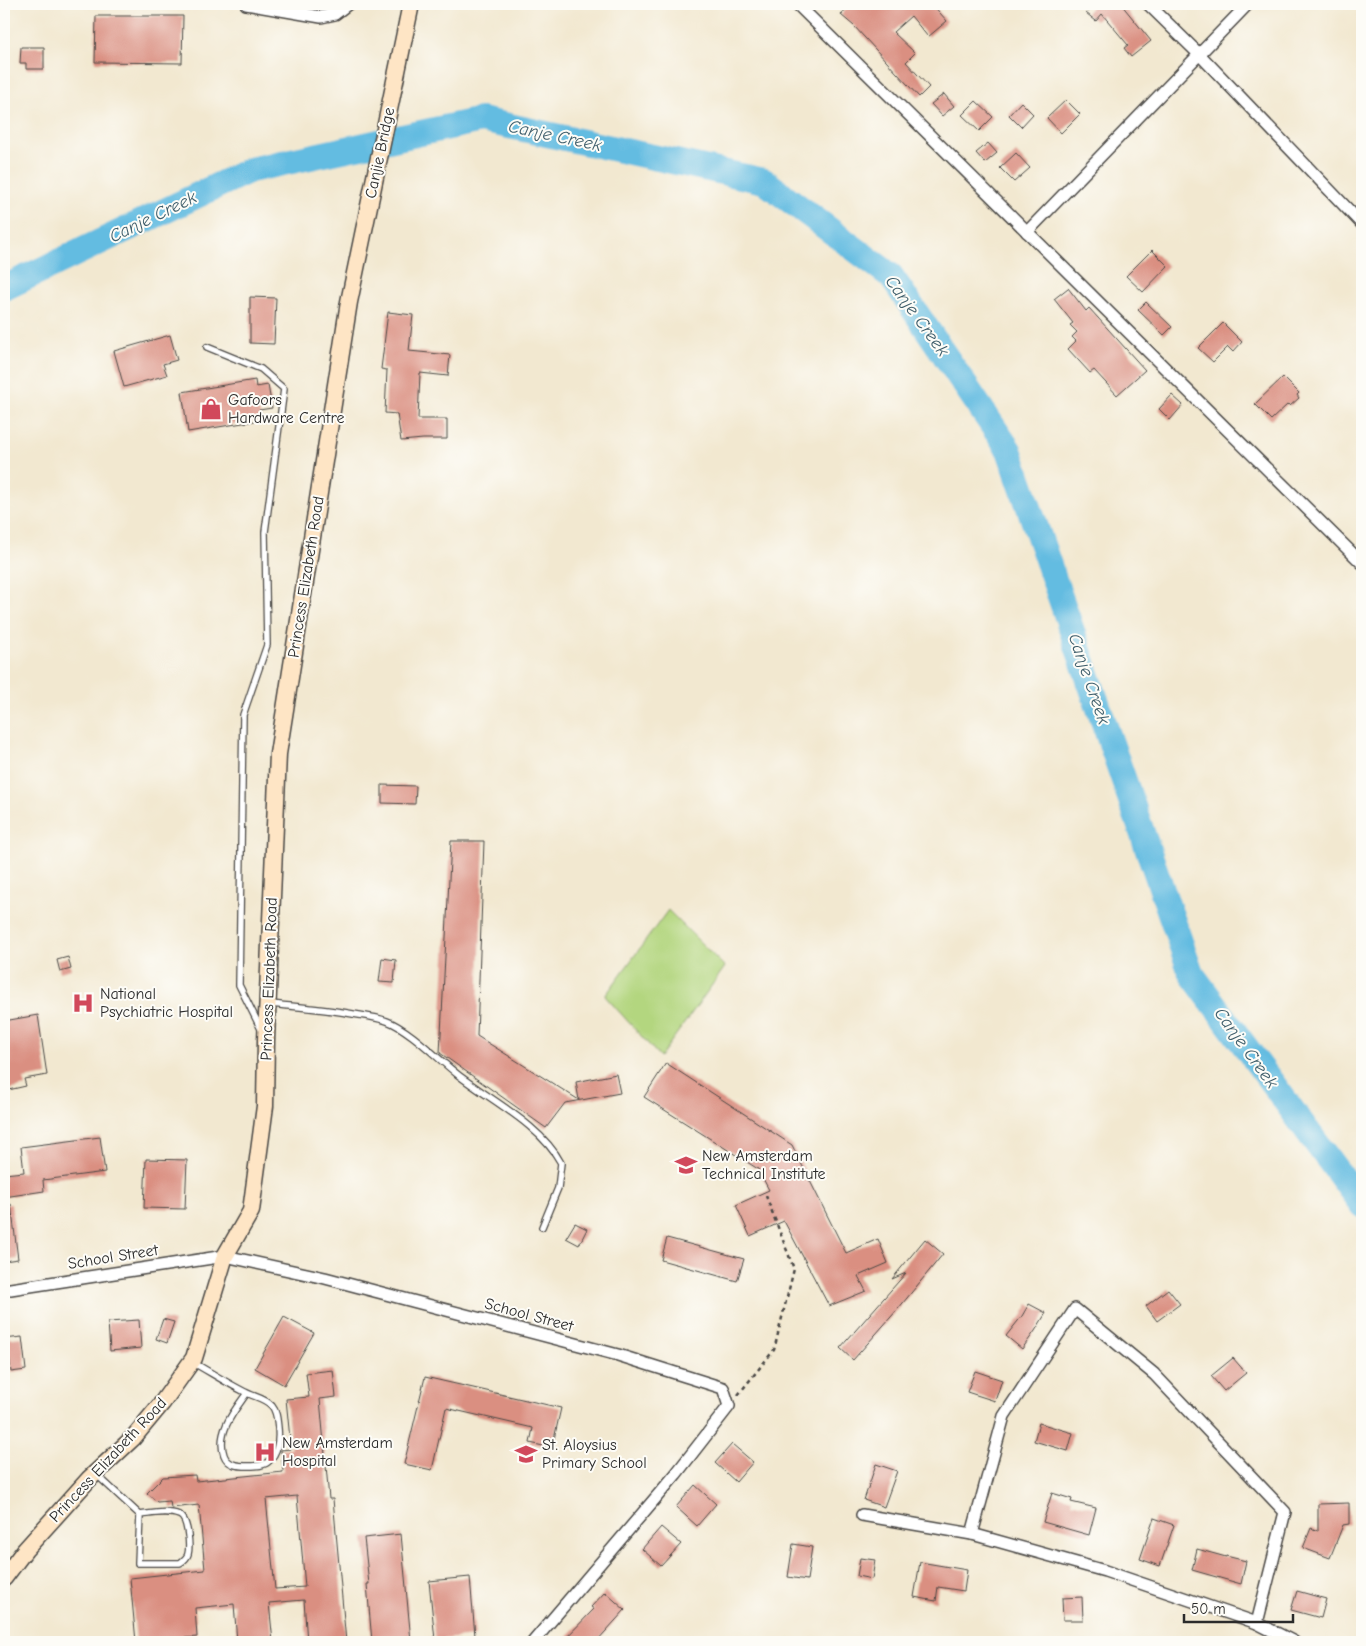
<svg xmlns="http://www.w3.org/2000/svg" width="1366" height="1646" font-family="'Comic Neue',sans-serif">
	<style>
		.green { fill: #b3d67f; stroke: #6f8055 }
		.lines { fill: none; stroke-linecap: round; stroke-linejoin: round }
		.river { stroke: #64bce1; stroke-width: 26 }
		.building { fill: #da8f81; fill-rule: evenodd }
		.lane-casing { stroke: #494744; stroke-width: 8 }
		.street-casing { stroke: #494744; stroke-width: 14 }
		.secondary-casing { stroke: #494744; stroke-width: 19 }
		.path { stroke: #494744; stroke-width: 2.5; stroke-dasharray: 4 4; stroke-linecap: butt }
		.lane { stroke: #fff; stroke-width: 5.5 }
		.street { stroke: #fff; stroke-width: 11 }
		.secondary { stroke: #fee5c5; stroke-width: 16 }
		.labels { text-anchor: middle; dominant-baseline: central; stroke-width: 4; stroke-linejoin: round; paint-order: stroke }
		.street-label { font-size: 16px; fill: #2b2b2b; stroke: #fdfcf7 }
		.poi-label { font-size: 16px; fill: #2b2b2b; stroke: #fdfcf7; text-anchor: start }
		.water-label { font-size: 18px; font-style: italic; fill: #3f5e6b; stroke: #fdfcf7 }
	</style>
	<rect width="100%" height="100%" fill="#fdfcf7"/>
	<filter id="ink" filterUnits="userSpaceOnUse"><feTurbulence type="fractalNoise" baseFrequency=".02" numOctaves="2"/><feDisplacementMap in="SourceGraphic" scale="10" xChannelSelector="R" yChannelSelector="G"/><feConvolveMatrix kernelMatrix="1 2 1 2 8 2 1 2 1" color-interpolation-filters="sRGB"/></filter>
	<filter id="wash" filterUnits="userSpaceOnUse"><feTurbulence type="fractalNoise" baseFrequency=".0096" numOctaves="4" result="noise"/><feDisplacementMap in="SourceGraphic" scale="20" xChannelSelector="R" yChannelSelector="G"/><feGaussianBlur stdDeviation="1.12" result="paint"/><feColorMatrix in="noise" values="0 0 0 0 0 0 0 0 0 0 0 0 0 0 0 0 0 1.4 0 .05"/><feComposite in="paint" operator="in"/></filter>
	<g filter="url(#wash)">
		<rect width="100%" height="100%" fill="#f2e8d0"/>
		<!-- green -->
		<polygon class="green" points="668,910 725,967 660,1057 605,996"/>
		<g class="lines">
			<!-- river -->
			<polyline class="river" points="4,288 250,170 481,120 764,181 891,276 1009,450 1191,973 1362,1205"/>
		</g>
		<g id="blocks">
			<!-- building -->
			<g class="building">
				<polygon points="850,4 932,4 947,21 928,37 911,16 893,32 915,53 906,62 929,87 919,97 854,26 841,15"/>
				<polygon points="1094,4 1121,4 1151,41 1131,57 1124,48 1128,45 1102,14 1096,21 1086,13"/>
				<polygon points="96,16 183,16 182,63 95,62"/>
				<polygon points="21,47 44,47 44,69 26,69 26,63 20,63"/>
				<polygon points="944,94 954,106 942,116 931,104"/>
				<polygon points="1066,100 1080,114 1061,133 1047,118"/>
				<polygon points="976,101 993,117 979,131 962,115"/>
				<polygon points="1021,102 1033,114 1021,127 1009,115"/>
				<polygon points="988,143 997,153 985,163 976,153"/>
				<polygon points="1016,153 1030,168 1014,182 1000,168"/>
				<polygon points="1152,250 1168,266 1143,292 1126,276"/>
				<polygon points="1068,288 1086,311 1089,308 1145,370 1117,395 1094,370 1090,373 1068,349 1076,341 1072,337 1077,332 1070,325 1073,323 1054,299"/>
				<polygon points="250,297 276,298 274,344 250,343"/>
				<polygon points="1146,302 1172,327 1164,335 1138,310"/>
				<polygon points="388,312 413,315 409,351 450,355 448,376 420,373 418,419 447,419 447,439 423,439 401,441 397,414 385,413 387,370 381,369"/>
				<polygon points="1223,323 1242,342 1233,352 1228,347 1213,362 1198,348"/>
				<polygon points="170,335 177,360 163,364 167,375 124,387 114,351"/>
				<polygon points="1283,377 1299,393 1297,395 1299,398 1290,406 1288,404 1271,420 1255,404"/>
				<polygon points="255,380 256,387 268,385 272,408 259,410 261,420 188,432 182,392"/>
				<polygon points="1172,395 1183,405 1170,420 1159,409"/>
				<polygon points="382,785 416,786 415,804 382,803"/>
				<polygon points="451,841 484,841 477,1036 579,1100 576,1082 616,1074 620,1093 565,1103 546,1128 440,1053"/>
				<polygon points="68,957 71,969 60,972 57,960"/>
				<polygon points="382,958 396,960 394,983 379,982"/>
				<polygon points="38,1015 47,1075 24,1079 26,1086 4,1091 4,1021"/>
				<polygon points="666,1063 792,1145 846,1253 878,1239 888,1263 858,1276 866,1291 829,1306 784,1221 750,1236 736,1205 769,1190 758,1169 644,1097"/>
				<polygon points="100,1137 105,1172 43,1180 44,1191 4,1197 4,1174 24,1172 21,1147"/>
				<polygon points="146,1159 187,1160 185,1209 144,1208"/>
				<polygon points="11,1204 18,1259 4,1261 4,1205"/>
				<polygon points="575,1223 587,1229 579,1245 566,1238"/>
				<polygon points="667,1238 744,1259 737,1281 661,1260"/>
				<polygon points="925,1239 943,1254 898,1309 853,1360 840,1348 906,1273 892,1279"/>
				<polygon points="1168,1289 1180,1304 1157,1321 1146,1306"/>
				<polygon points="1029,1304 1046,1313 1035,1331 1022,1349 1006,1336 1022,1316"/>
				<polygon points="284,1317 314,1333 284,1385 255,1368"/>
				<polygon points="163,1319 174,1322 167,1343 156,1339"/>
				<polygon points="139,1320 141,1348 110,1351 108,1322"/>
				<polygon points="22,1337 26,1370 11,1372 9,1354 4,1355 4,1339"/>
				<polygon points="1233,1358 1246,1373 1224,1391 1211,1376"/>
				<path d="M333,1370L336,1397L320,1399L329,1499H333L346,1642H307L304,1600L269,1603L273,1642H237L234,1604L195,1608L197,1637L136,1642L130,1578L205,1570L199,1505L171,1508L170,1501L157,1502L147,1493L163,1477L195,1475L196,1481L283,1472L281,1450L291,1449L286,1399L309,1397L306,1373ZM297,1496L305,1587L275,1589L266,1499Z"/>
				<polygon points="975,1371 1002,1380 995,1401 967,1392"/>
				<polygon points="425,1377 561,1408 552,1448 530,1443 533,1428 446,1408 432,1470 404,1464"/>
				<polygon points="1039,1423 1073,1433 1068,1451 1034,1441"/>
				<polygon points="732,1444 753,1462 736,1482 715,1463"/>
				<polygon points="876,1464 897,1471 884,1507 864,1500"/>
				<polygon points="695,1485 716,1504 697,1526 676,1507"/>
				<polygon points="1052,1493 1072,1499 1071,1502 1096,1508 1089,1535 1043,1522"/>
				<polygon points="1349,1503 1349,1524 1343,1525 1330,1558 1303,1548 1311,1528 1318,1531 1318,1504"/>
				<polygon points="1154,1518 1174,1525 1160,1566 1140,1559"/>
				<polygon points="661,1527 681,1544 661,1566 642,1549"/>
				<polygon points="401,1534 411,1641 372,1642 367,1584 369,1584 364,1538"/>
				<polygon points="793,1544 812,1547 807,1580 788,1577"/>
				<polygon points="1197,1549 1226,1557 1226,1556 1246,1561 1241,1584 1192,1570"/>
				<polygon points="860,1558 875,1560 872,1579 857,1576"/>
				<polygon points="920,1562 967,1570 964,1591 938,1587 936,1601 914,1597"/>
				<polygon points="470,1577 475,1636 435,1640 429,1581"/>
				<polygon points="1297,1591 1326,1599 1321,1618 1291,1610"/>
				<polygon points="605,1592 625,1610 596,1642 562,1642 594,1609 591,1607"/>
				<polygon points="1082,1597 1083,1620 1063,1620 1062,1598"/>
			</g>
		</g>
	</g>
	<g filter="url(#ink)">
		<use href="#blocks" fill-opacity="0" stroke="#494744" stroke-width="1"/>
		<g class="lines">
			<!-- lane casing -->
			<g class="lane-casing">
				<g id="lane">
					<polyline points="207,347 261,369 284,389 265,532 267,645 243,715 239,985 262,1031"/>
					<path d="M270,1004C298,1007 325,1009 353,1014C365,1016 376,1017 387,1021C409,1029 438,1059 457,1074C490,1100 541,1125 561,1163L558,1188L542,1227"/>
					<path d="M192,1362C210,1372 227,1383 245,1392C254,1397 265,1398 272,1406C277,1412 277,1420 278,1428C279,1438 278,1452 270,1460C265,1466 256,1466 249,1466C239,1466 228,1466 224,1455C216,1432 235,1410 247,1393"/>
					<path d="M97,1475L140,1515L138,1563H180C183,1561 187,1558 188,1554C190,1546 188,1518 179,1515C167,1510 151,1514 140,1515"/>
				</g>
			</g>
			<!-- street casing -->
			<g class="street-casing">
				<g id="street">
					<polyline points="246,4 321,17 335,14 348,4"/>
					<polyline points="797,4 1362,563"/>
					<polyline points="1148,4 1199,54 1362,224"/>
					<polyline points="1027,232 1248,4"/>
					<polyline points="4,1290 225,1256 325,1278 618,1355 723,1388 729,1406 676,1474 533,1642"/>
					<polyline points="862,1515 972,1534 1105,1571 1257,1623 1294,1642"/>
					<polyline points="972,1534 1004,1416 1075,1309 1154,1374 1285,1512 1257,1623"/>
				</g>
			</g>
			<!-- secondary casing -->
			<g class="secondary-casing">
				<polyline id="secondary" points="4,1578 25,1550 89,1479 133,1438 162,1403 194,1358 225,1256 251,1211 265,1106 266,1040 278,754 349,302 411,4"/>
			</g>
			<!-- path -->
			<polyline class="path" points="738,1395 774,1350 794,1269 766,1196"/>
			<!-- lane -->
			<use href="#lane" class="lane"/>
			<!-- street -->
			<use href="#street" class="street"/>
			<!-- secondary -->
			<use href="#secondary" class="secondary"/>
		</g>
	</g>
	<!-- icons -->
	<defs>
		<g id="shop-bare" transform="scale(1.725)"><path d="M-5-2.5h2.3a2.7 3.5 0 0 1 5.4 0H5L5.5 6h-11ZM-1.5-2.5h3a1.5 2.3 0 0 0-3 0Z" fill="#d1495b" stroke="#fdfcf7" stroke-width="2.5" paint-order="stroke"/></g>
		<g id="hospital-bare" transform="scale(1.725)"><path d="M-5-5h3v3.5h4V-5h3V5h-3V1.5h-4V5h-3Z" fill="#d1495b" stroke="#fdfcf7" stroke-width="2.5" paint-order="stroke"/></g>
		<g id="university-bare" transform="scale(1.725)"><path d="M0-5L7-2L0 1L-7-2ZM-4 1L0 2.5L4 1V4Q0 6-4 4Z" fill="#d1495b" stroke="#fdfcf7" stroke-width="2.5" paint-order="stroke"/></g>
		<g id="school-bare" transform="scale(1.725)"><path d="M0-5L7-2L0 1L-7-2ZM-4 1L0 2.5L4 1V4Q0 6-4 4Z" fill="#d1495b" stroke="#fdfcf7" stroke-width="2.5" paint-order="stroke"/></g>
	</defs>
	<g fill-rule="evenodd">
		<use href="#shop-bare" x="211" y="409"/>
		<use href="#hospital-bare" x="83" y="1003"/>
		<use href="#university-bare" x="686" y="1165"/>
		<use href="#hospital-bare" x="265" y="1452"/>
		<use href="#school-bare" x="526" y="1454"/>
	</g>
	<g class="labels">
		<!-- street labels -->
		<g class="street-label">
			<text transform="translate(380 153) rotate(-78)">Canjie Bridge</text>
			<text transform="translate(306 577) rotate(-81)">Princess Elizabeth Road</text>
			<text transform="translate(269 979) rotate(-88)">Princess Elizabeth Road</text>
			<text transform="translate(113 1257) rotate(-9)">School Street</text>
			<text transform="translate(529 1315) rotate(15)">School Street</text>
			<text transform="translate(108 1460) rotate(-47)">Princess Elizabeth Road</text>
		</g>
		<!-- poi labels -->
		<g class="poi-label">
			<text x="228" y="400">Gafoors<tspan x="228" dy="18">Hardware Centre</tspan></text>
			<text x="100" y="994">National<tspan x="100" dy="18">Psychiatric Hospital</tspan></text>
			<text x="702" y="1156">New Amsterdam<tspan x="702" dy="18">Technical Institute</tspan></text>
			<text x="282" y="1443">New Amsterdam<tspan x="282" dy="18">Hospital</tspan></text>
			<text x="542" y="1445">St. Aloysius<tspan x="542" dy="18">Primary School</tspan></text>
		</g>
		<!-- water labels -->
		<g class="water-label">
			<text transform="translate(555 136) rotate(12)">Canje Creek</text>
			<text transform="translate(153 217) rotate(-26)">Canje Creek</text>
			<text transform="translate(917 316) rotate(54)">Canje Creek</text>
			<text transform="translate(1089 679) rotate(71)">Canje Creek</text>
			<text transform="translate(1246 1048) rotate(54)">Canje Creek</text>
		</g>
	</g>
	<!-- margin -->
	<rect width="1366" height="1646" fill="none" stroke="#fdfcf7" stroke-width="20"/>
	<!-- scale -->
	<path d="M1184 1614v8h109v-8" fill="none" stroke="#2b2b2b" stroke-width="2.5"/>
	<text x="1191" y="1614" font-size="15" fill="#2b2b2b" stroke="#fdfcf7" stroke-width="4" paint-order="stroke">50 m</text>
</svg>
